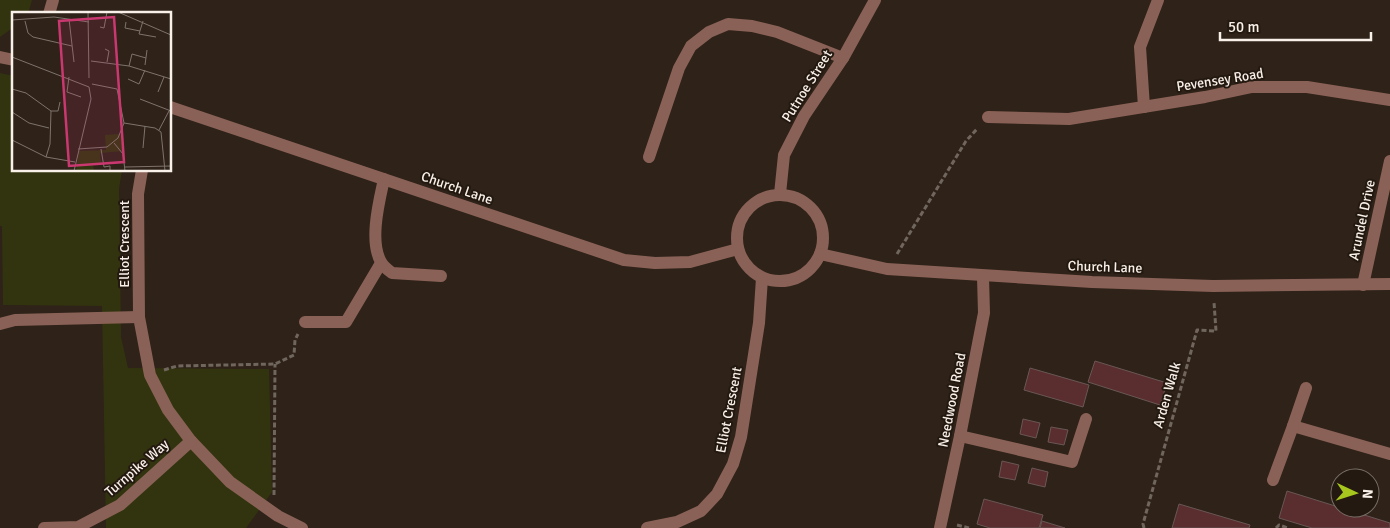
<svg xmlns="http://www.w3.org/2000/svg" width="1390" height="528" font-family="Signika,sans-serif">
	<style>
		.green { fill: #32340f }
		.building { fill: #5a2e2f; stroke: #695756 }
		.lines { fill: none; stroke-linecap: round; stroke-linejoin: round }
		.path { stroke: #70665d; stroke-width: 3; stroke-dasharray: 5 2.5; stroke-linecap: butt }
		.minor { stroke: #8a6156; stroke-width: 12 }
		.labels { text-anchor: middle; dominant-baseline: central; stroke-width: 4; stroke-linejoin: round; paint-order: stroke }
		.street-label { font-size: 14px; fill: #f8f0e9; stroke: #241910 }
		.inset-road { fill: none; stroke: #7f746c; stroke-width: 1 }
		.view { fill: #ca3870; fill-opacity: 0.15; stroke: #ca3870; stroke-width: 2.5 }
		.inset-edge { fill: none; stroke: #f8f0e9; stroke-width: 2.5 }
	</style>
	<rect width="100%" height="100%" fill="#2e2219"/>
	<!-- green -->
	<g class="green">
		<polygon points="0,0 32,0 28,14 14,14 14,27 0,37"/>
		<polygon points="0,73 14,76 14,170 122,170 119,189 121,337 128,368 269,369 272,492 246,528 106,528 102,306 3,305 2,226 0,226"/>
	</g>
	<!-- building -->
	<g class="building">
		<polygon points="1095,361 1167,383 1160,405 1088,382"/>
		<polygon points="1030,368 1089,385 1083,407 1024,390"/>
		<polygon points="1023,419 1040,423 1036,438 1020,434"/>
		<polygon points="1051,427 1068,430 1064,445 1048,442"/>
		<polygon points="1002,461 1019,465 1015,480 999,477"/>
		<polygon points="1032,468 1048,472 1045,487 1028,483"/>
		<polygon points="1287,491 1390,523 1390,528 1312,528 1279,518"/>
		<polygon points="984,499 1043,515 1039,528 990,528 977,524"/>
		<polygon points="1179,504 1250,525 1249,528 1172,528"/>
		<polygon points="1042,521 1065,528 1040,528"/>
	</g>
	<g class="lines">
		<!-- path -->
		<g class="path">
			<polyline points="897,254 966,141 977,129"/>
			<polyline points="164,370 177,366 275,364 294,355 295,340 298,334"/>
			<polyline points="274,495 275,364"/>
			<polyline points="957,525 969,528"/>
			<polyline points="1144,528 1143,524 1197,330 1216,331 1214,302"/>
			<polyline points="1276,528 1279,525 1288,528"/>
		</g>
		<!-- minor -->
		<g class="minor">
			<polyline points="49,14 53,0"/>
			<polyline points="0,57 14,60"/>
			<polyline points="170,107 624,260 655,263 690,262 738,249"/>
			<polyline points="1144,107 1140,47 1158,0"/>
			<polyline points="988,117 1069,119 1205,97 1252,87 1307,87 1390,100"/>
			<polyline points="649,157 679,68 691,46 709,32 728,24 752,26 777,32 843,58"/>
			<polyline points="142,170 138,194 139,317 150,375 168,410 191,441 230,482 278,516 302,528"/>
			<path d="M384,179C379,202 369,241 381,262C383,266 388,270 392,273L441,276"/>
			<polyline points="780,194 784,155 804,116 843,58 875,0"/>
			<circle cx="780" cy="238" r="43"/>
			<polyline points="820,254 887,269 1092,282 1213,286 1390,284"/>
			<polyline points="1363,285 1390,161"/>
			<polyline points="305,322 346,322 381,263"/>
			<polyline points="0,324 15,320 139,317"/>
			<polyline points="1306,388 1293,426 1390,454"/>
			<polyline points="960,436 1072,462 1086,419"/>
			<polyline points="1273,480 1293,426"/>
			<polyline points="44,528 78,527 120,505 191,441"/>
			<polyline points="647,528 677,522 701,511 717,494 733,464 741,437 759,323 762,278"/>
			<polyline points="940,528 960,436 984,313 983,277"/>
		</g>
	</g>
	<g class="labels">
		<!-- street labels -->
		<g class="street-label">
			<text transform="translate(1220 80) rotate(-9)">Pevensey Road</text>
			<text transform="translate(807 86) rotate(-58)">Putnoe Street</text>
			<text transform="translate(457 188) rotate(19)">Church Lane</text>
			<text transform="translate(1362 220) rotate(-78)">Arundel Drive</text>
			<text transform="translate(124 244) rotate(-90)">Elliot Crescent</text>
			<text transform="translate(1105 267) rotate(2)">Church Lane</text>
			<text transform="translate(1167 395) rotate(-74)">Arden Walk</text>
			<text transform="translate(952 400) rotate(-79)">Needwood Road</text>
			<text transform="translate(729 410) rotate(-79)">Elliot Crescent</text>
			<text transform="translate(137 468) rotate(-41)">Turnpike Way</text>
		</g>
	</g>
	<!-- overview -->
	<g transform="translate(12 12)">
		<rect width="159" height="159" fill="#2e2219"/>
		<path d="M106,122L111,125L112,139L88,141L89,151L81,152L82,159H64L67,139L94,138L93,123Z" fill="#32340f"/>
		<path class="inset-road" d="M76,0L77,66M106,0L159,23M57,7L62,50M0,8L42,5L77,10M13,9L16,21L21,25L60,34M131,9L127,22L144,25M114,10L113,16L128,19M88,15L92,16L95,0M93,37L97,39L95,50M0,45L77,75M79,49L117,54L159,67M133,53L135,38M117,54L120,42L134,46M57,65L55,80L69,85M116,67L127,72L133,58M0,77L14,81L39,99M146,80L152,65M128,87L159,99M39,99H46L48,90M0,100L17,111L37,116M112,111L143,116L149,120L153,159M147,118L157,99M0,128L34,145L63,150M102,131L111,142L113,159M131,136L133,114M66,137L95,135L106,126L112,111L105,77L80,72M89,137L92,155L98,154V159M34,145L38,132L39,99M113,155L159,154M62,159L79,87L77,75"/>
		<path class="view" d="M102,5L112,150L57,154L47,9Z"/>
		<rect width="159" height="159" class="inset-edge"/>
	</g>
	<!-- north arrow -->
	<g transform="translate(1355 493) rotate(94)"><circle r="24" fill="#241910" stroke="#796f67"/>
	<path d="M0-4L9 19L0 12L-9 19Z" fill="#a7c71e"/>
	<text y="-8" font-size="14" font-weight="bold" text-anchor="middle" fill="#f8f0e9">N</text>
	</g>
	<!-- scale -->
	<path d="M1220 32v8h151v-8" fill="none" stroke="#f8f0e9" stroke-width="2.5"/>
	<text x="1228" y="32" font-size="15" fill="#f8f0e9" stroke="#241910" stroke-width="4" paint-order="stroke">50 m</text>
</svg>
